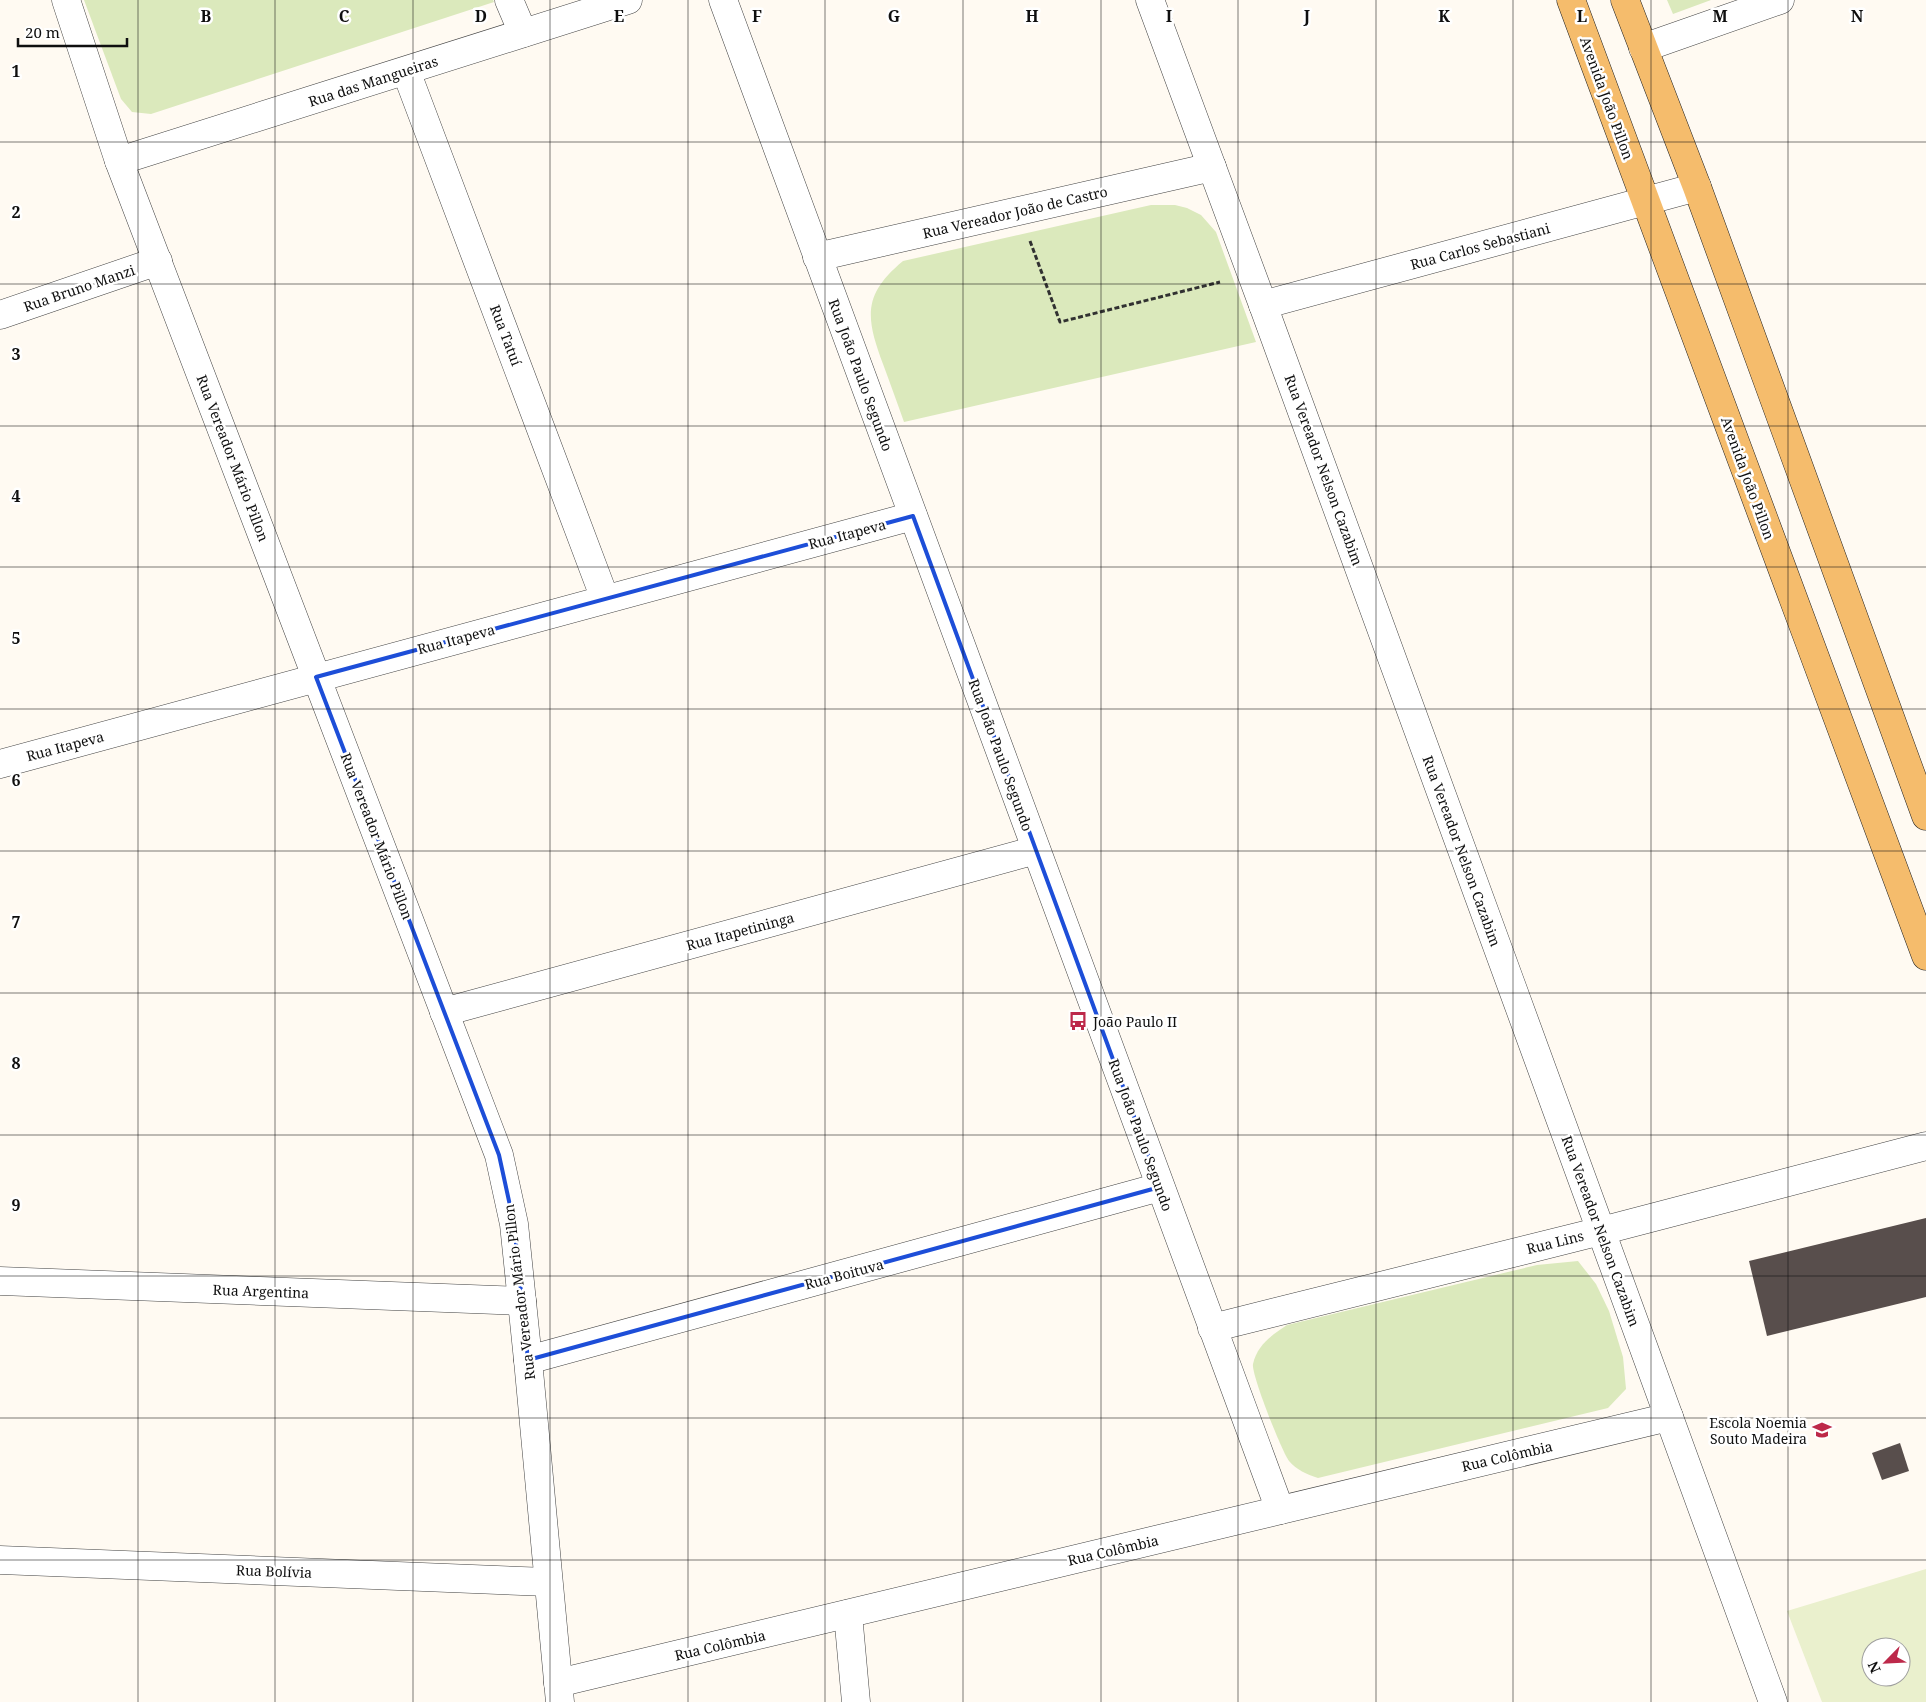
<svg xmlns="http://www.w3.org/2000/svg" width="1926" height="1702" font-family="'Noto Serif',serif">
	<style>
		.green { fill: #dbe9bc }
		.pitch { fill: #eaf0cd; fill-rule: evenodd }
		.building { fill: #584e4c }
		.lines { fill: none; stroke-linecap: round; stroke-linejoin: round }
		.minor-casing { stroke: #424242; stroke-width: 29 }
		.major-casing { stroke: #202020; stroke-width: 29 }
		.path { stroke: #313131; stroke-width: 3; stroke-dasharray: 5 2.5; stroke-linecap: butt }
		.minor { stroke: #fff; stroke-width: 28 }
		.major { stroke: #f5bc6c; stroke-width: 28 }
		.marked { fill: none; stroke: #1d4ed8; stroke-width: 4; stroke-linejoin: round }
		.grid { fill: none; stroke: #0f0f0f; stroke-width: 1; stroke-opacity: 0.55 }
		.labels { text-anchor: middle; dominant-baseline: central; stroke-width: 5; stroke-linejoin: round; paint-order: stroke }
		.street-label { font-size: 14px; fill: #0f0f0f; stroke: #fff }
		.poi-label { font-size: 14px; fill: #0f0f0f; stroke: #fff; text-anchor: start }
		.grid-label { font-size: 16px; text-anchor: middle; font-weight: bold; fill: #0f0f0f; stroke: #fff; stroke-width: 5; stroke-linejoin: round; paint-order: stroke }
	</style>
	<rect width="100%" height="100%" fill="#fffaf2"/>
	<!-- green -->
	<g class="green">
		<polygon points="84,0 493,0 494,2 151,114 132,112 121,99"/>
		<polygon points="1667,0 1711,0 1673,14"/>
		<path d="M1151,205H1175L1187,208L1201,215L1216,232L1256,342L904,422C897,402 890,383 883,364C866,318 862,295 903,261Z"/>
		<path d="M1578,1261L1596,1284L1609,1311L1623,1357L1626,1389L1608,1408L1318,1478C1306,1474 1297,1470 1289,1461C1282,1452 1251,1374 1253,1364C1257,1345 1272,1335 1287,1325L1537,1265Z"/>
	</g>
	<!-- pitch -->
	<path class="pitch" d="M1926,1569V1702H1822L1787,1611ZM1871,1647H1901V1677H1871Z"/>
	<!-- building -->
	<g class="building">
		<polygon points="1926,1218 1926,1297 1767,1336 1749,1261"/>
		<polygon points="1900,1443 1909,1471 1882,1480 1872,1453"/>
	</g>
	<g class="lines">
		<!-- minor casing -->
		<g class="minor-casing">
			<g id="minor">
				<polyline points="66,0 119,161 499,1155 514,1224 528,1360 560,1702"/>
				<polyline points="509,0 523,33"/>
				<polyline points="723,0 1280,1510"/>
				<polyline points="1150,0 1263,305 1773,1702"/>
				<polyline points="1643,48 1780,0"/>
				<polyline points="406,71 605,599"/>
				<polyline points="119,161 628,0"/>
				<polyline points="817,257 1212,167"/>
				<polyline points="1263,305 1697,187"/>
				<polyline points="0,315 158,261"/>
				<polyline points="0,764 913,516"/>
				<polyline points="444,1012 1036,850"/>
				<polyline points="0,1281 522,1301"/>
				<polyline points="1212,1328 1601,1231 1926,1146"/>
				<polyline points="528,1360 1160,1187"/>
				<polyline points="0,1560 548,1582"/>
				<polyline points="848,1614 856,1702"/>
				<polyline points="558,1683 1669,1417"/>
			</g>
		</g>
		<!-- major casing -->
		<g class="major-casing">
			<g id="major">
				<polyline points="1571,0 1926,956"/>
				<polyline points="1625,0 1697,187 1926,816"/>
			</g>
		</g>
		<!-- path -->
		<polyline class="path" points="1030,241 1060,322 1220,282"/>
		<!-- minor -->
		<use href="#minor" class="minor"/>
		<!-- major -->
		<use href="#major" class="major"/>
	</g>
	<!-- marked area -->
	<path class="marked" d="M913,516L1160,1187L528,1360L514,1224L499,1155L316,677Z"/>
	<!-- grid -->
	<path class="grid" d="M138,0V1702M275,0V1702M413,0V1702M550,0V1702M688,0V1702M825,0V1702M963,0V1702M1101,0V1702M1238,0V1702M1376,0V1702M1513,0V1702M1651,0V1702M1788,0V1702M0,142H1926M0,284H1926M0,426H1926M0,567H1926M0,709H1926M0,851H1926M0,993H1926M0,1135H1926M0,1276H1926M0,1418H1926M0,1560H1926"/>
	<!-- icons -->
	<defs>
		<g id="bus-bare" transform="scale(1.5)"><path d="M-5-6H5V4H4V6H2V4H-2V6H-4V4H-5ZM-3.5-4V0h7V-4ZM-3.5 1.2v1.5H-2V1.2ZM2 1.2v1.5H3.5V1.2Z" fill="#bd294a" stroke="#fff" stroke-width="2.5" paint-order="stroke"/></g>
		<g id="school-bare" transform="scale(1.5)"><path d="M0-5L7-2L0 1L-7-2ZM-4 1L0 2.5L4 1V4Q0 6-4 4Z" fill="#bd294a" stroke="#fff" stroke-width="2.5" paint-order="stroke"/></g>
	</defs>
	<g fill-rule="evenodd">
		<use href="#bus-bare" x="1078" y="1021"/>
		<use href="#school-bare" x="1822" y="1430"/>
	</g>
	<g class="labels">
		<!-- street labels -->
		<g class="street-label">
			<text transform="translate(373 81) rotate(-18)">Rua das Mangueiras</text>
			<text transform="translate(1607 98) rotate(70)">Avenida João Pillon</text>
			<text transform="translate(1015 212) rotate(-13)">Rua Vereador João de Castro</text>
			<text transform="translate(1480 246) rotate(-15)">Rua Carlos Sebastiani</text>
			<text transform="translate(79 288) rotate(-19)">Rua Bruno Manzi</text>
			<text transform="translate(506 335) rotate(69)">Rua Tatuí</text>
			<text transform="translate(861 375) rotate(70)">Rua João Paulo Segundo</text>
			<text transform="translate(233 458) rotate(69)">Rua Vereador Mário Pillon</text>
			<text transform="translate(1324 470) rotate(70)">Rua Vereador Nelson Cazabim</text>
			<text transform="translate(1748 478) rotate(70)">Avenida João Pillon</text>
			<text transform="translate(847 534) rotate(-15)">Rua Itapeva</text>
			<text transform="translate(456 639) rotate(-15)">Rua Itapeva</text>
			<text transform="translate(65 746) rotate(-15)">Rua Itapeva</text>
			<text transform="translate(1001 755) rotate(70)">Rua João Paulo Segundo</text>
			<text transform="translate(377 836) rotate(69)">Rua Vereador Mário Pillon</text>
			<text transform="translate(1462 851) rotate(70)">Rua Vereador Nelson Cazabim</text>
			<text transform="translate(740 931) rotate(-15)">Rua Itapetininga</text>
			<text transform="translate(1141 1135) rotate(70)">Rua João Paulo Segundo</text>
			<text transform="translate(1601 1231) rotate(70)">Rua Vereador Nelson Cazabim</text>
			<text transform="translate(1555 1242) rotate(-14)">Rua Lins</text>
			<text transform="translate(844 1274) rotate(-15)">Rua Boituva</text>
			<text transform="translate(261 1291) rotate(2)">Rua Argentina</text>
			<text transform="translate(519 1292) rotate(-97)">Rua Vereador Mário Pillon</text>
			<text transform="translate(1507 1456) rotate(-13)">Rua Colômbia</text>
			<text transform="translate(1113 1550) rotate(-13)">Rua Colômbia</text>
			<text transform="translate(274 1571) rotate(2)">Rua Bolívia</text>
			<text transform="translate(720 1645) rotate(-13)">Rua Colômbia</text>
		</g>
		<!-- poi labels -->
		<g class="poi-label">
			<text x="1093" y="1021">João Paulo II</text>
			<text x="1807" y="1422" text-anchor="end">Escola Noemia<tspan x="1807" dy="16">Souto Madeira</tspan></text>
		</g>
	</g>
	<g class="grid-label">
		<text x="206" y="22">B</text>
		<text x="344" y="22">C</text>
		<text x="481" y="22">D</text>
		<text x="619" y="22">E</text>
		<text x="757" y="22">F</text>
		<text x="894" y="22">G</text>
		<text x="1032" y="22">H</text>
		<text x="1169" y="22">I</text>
		<text x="1307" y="22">J</text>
		<text x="1444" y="22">K</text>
		<text x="1582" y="22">L</text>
		<text x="1720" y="22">M</text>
		<text x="1857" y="22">N</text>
		<text x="16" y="77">1</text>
		<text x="16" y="218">2</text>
		<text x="16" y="360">3</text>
		<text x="16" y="502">4</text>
		<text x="16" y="644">5</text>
		<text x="16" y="786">6</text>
		<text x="16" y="928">7</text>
		<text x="16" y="1069">8</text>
		<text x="16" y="1211">9</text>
	</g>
	<!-- north arrow -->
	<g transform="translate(1886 1662) rotate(246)"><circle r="24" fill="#ffffff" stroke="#9f9f9f"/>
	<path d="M0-4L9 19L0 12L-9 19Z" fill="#bd294a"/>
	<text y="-8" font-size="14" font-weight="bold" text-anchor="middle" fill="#0f0f0f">N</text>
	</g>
	<!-- scale -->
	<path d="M18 38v8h109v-8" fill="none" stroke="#0f0f0f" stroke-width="2.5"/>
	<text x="25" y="38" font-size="15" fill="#0f0f0f" stroke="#ffffff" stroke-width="4" paint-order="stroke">20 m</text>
</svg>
